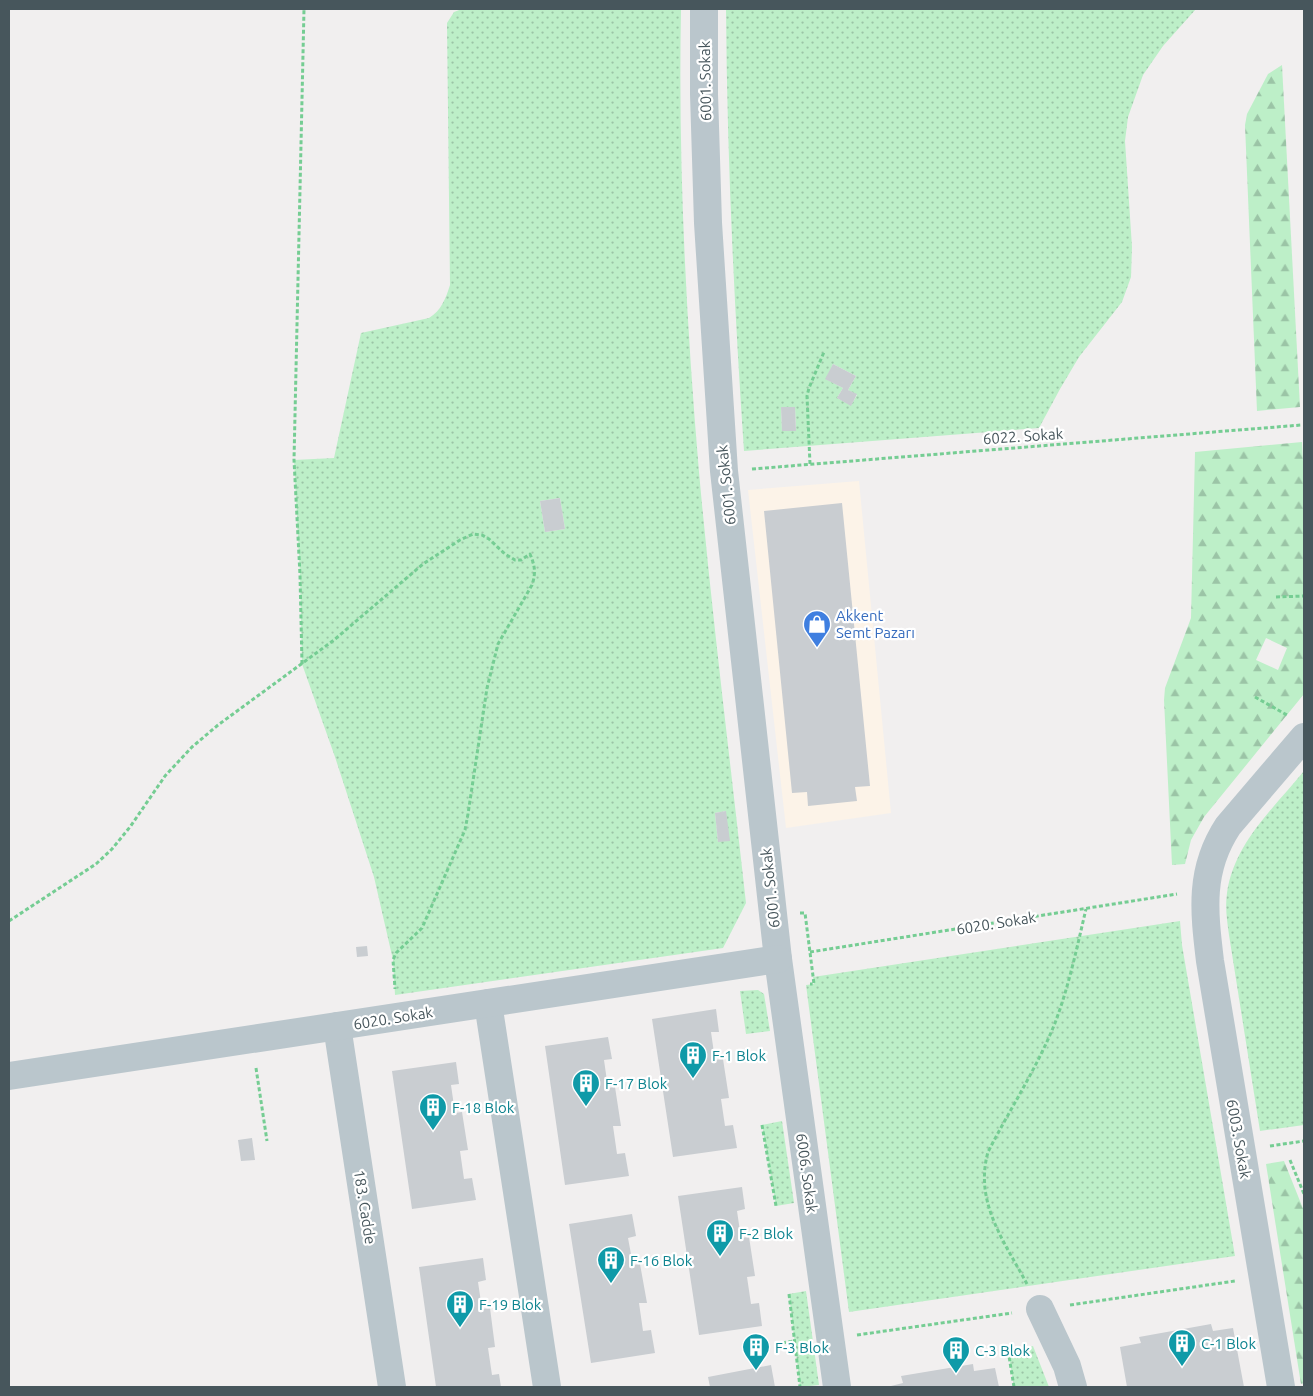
<svg xmlns="http://www.w3.org/2000/svg" width="1313" height="1396" font-family="Ubuntu,sans-serif">
	<style>
		.commercial { fill: #fcf3e8 }
		.grass { fill: url(#grass-dots); fill-rule: evenodd }
		.forest { fill: url(#forest-firs); fill-rule: evenodd }
		.building { fill: #c9cdd1 }
		.lines { fill: none; stroke-linecap: round; stroke-linejoin: round }
		.path { stroke: #75cd93; stroke-width: 3; stroke-dasharray: 4 2.5; stroke-linecap: butt }
		.minor { stroke: #bac6cc; stroke-width: 28 }
		.labels { text-anchor: middle; dominant-baseline: central; stroke-width: 4.5; stroke-linejoin: round; paint-order: stroke }
		.street-label { font-size: 15px; fill: #47565c; stroke: #fff }
		.shop-label { font-size: 15px; fill: #366cbe; stroke: #fff; text-anchor: start }
		.culture-label { font-size: 15px; fill: #0d838f; stroke: #fff; text-anchor: start }
	</style>
	<defs>
		<pattern id="grass-dots" width="8" height="8" patternUnits="userSpaceOnUse" patternTransform="scale(1.25)"><rect width="8" height="8" fill="#bdefc8"/><path d="M2 2h.1M6 6h.1" fill="none" stroke="#9bc4a6" stroke-width="1.8" stroke-linecap="round"/></pattern>
		<pattern id="forest-firs" width="22" height="20" patternUnits="userSpaceOnUse" patternTransform="scale(1.25)"><rect width="22" height="20" fill="#bdefc8"/><path d="M5 1l3.5 6h-7zM16 11l3.5 6h-7z" fill="#9bc4a6"/></pattern>
	</defs>
	<rect width="100%" height="100%" fill="#f1efef"/>
	<!-- commercial -->
	<polygon class="commercial" points="859,481 891,813 786,828 748,490"/>
	<!-- grass -->
	<g class="grass">
		<path d="M462,9H681C678,163 686,319 699,472C712,616 730,759 746,903L723,948L395,995L393,960L374,877L335,757L302,664L300,575L294,460L334,458L361,333L429,318C441,311 446,298 450,285L447,23L454,12ZM560,498L565,529L545,532L540,501ZM726,811L718,842L715,813Z"/>
		<path d="M726,9H1196L1163,46L1143,75L1128,117L1125,141L1132,247L1131,277L1122,302L1079,357L1060,389L1039,428L744,451C734,303 727,156 726,9ZM833,364L856,376L848,390L857,395L851,405L837,398L843,388L826,379ZM781,407H795L796,431H782Z"/>
		<path d="M1304,771V1125L1260,1131L1229,935C1227,921 1225,907 1227,893C1234,843 1274,808 1304,771Z"/>
		<polygon points="1180,921 1182,945 1235,1256 849,1312 806,985 814,984 813,977"/>
		<polygon points="758,990 764,994 770,1031 746,1034 740,991"/>
		<polygon points="782,1121 794,1203 776,1206 762,1125"/>
		<polygon points="806,1291 819,1385 800,1387 789,1294"/>
		<polygon points="1033,1346 1049,1387 1014,1387 1008,1350"/>
	</g>
	<!-- forest -->
	<g class="forest">
		<polygon points="1282,65 1300,407 1257,411 1245,125 1247,114 1268,74"/>
		<path d="M1302,442L1304,482V694L1204,817L1191,840L1185,864L1172,865L1164,700L1165,688L1191,618L1195,452ZM1266,638L1287,648L1278,670L1256,660Z"/>
		<polygon points="1284,1161 1304,1211 1304,1383 1301,1384 1266,1164"/>
	</g>
	<!-- building -->
	<g class="building">
		<polygon points="833,364 856,376 848,390 857,394 851,406 837,398 843,388 825,379"/>
		<polygon points="781,407 795,407 796,431 782,431"/>
		<polygon points="560,498 565,529 545,532 540,501"/>
		<polygon points="842,503 870,786 855,787 857,801 808,806 807,792 792,793 764,511"/>
		<polygon points="726,811 730,841 718,842 715,813"/>
		<polygon points="367,946 368,956 357,957 356,947"/>
		<polygon points="716,1009 719,1032 711,1032 715,1060 723,1059 729,1098 721,1099 725,1126 733,1125 737,1148 673,1157 652,1019"/>
		<polygon points="608,1037 612,1059 604,1060 608,1088 615,1087 621,1126 613,1126 617,1154 625,1153 629,1176 565,1185 545,1046"/>
		<polygon points="456,1062 459,1084 451,1085 455,1113 462,1112 468,1150 460,1151 464,1179 472,1178 476,1200 412,1209 392,1071"/>
		<polygon points="252,1138 255,1160 241,1161 238,1140"/>
		<polygon points="742,1187 745,1209 737,1211 741,1238 749,1237 755,1276 747,1277 751,1304 759,1303 762,1326 699,1335 678,1196"/>
		<polygon points="632,1214 636,1236 628,1238 633,1265 640,1264 647,1303 639,1303 643,1331 651,1330 655,1353 591,1363 569,1224"/>
		<polygon points="483,1258 486,1280 478,1282 482,1309 490,1308 495,1347 488,1348 492,1375 499,1374 501,1387 436,1387 419,1267"/>
		<polygon points="1211,1324 1213,1331 1233,1328 1244,1387 1127,1387 1120,1347 1141,1343 1139,1337"/>
		<polygon points="973,1364 974,1371 995,1368 999,1387 887,1387 903,1383 901,1376"/>
		<polygon points="771,1365 775,1387 710,1387 708,1377"/>
	</g>
	<g class="lines">
		<!-- path -->
		<g class="path">
			<polyline points="810,464 807,396 809,388 824,352"/>
			<polyline points="752,469 1301,425"/>
			<polyline points="1276,597 1304,596"/>
			<polyline points="302,664 300,575 294,460 304,9"/>
			<polyline points="1255,697 1287,715"/>
			<polyline points="800,913 805,913 814,984 810,984"/>
			<path d="M9,921L96,864L112,849L130,827L165,776L192,747L218,725L334,640L423,564L460,540L473,534L482,535L489,539L505,554L515,560H521L530,554C535,566 536,573 532,585L498,644L487,688L468,814L465,830L422,928L396,953L393,960L395,989"/>
			<polyline points="810,952 1177,894"/>
			<polyline points="256,1068 267,1141"/>
			<polyline points="762,1125 776,1206"/>
			<polyline points="1270,1146 1304,1141"/>
			<polyline points="1290,1160 1304,1194"/>
			<path d="M1027,1284C1004,1241 974,1202 988,1152C1010,1109 1037,1068 1055,1023C1069,986 1077,947 1086,909"/>
			<polyline points="789,1294 800,1387"/>
			<polyline points="1070,1305 1235,1281"/>
			<polyline points="857,1335 1012,1313"/>
			<polyline points="782,1343 794,1341"/>
			<polyline points="1014,1387 1008,1350 1027,1347"/>
		</g>
		<!-- minor -->
		<g class="minor">
			<polyline points="704,9 704,94 708,223 724,471 778,959 837,1387"/>
			<polyline points="488,1003 547,1387"/>
			<polyline points="337,1026 392,1387"/>
			<polyline points="9,1076 778,959"/>
			<polyline points="1040,1309 1067,1366 1073,1387"/>
			<path d="M1281,1387L1210,961C1204,911 1199,870 1228,826L1304,737"/>
		</g>
	</g>
	<!-- icons -->
	<defs>
		<g id="shop-pin" transform="scale(1.4375)"><path d="M0 17L-7.5 6A9.5 9.5 0 1 1 7.5 6Z" fill="#3f7fe0" stroke="#fff"/><path d="M-5-2.5h2.3a2.7 3.5 0 0 1 5.4 0H5L5.5 6h-11ZM-1.5-2.5h3a1.5 2.3 0 0 0-3 0Z" fill="#fff"/></g>
		<g id="building-pin" transform="scale(1.4375)"><path d="M0 17L-7.5 6A9.5 9.5 0 1 1 7.5 6Z" fill="#0f9aa8" stroke="#fff"/><path d="M-4-6H4V6H1V3H-1V6H-4ZM-2.5-4.3h1.7v1.8h-1.7ZM.8-4.3h1.7v1.8H.8ZM-2.5-1h1.7V.8h-1.7ZM.8-1h1.7V.8H.8Z" fill="#fff"/></g>
	</defs>
	<g fill-rule="evenodd">
		<use href="#shop-pin" x="817" y="624"/>
		<use href="#building-pin" x="693" y="1055"/>
		<use href="#building-pin" x="586" y="1083"/>
		<use href="#building-pin" x="433" y="1107"/>
		<use href="#building-pin" x="720" y="1233"/>
		<use href="#building-pin" x="611" y="1260"/>
		<use href="#building-pin" x="460" y="1304"/>
		<use href="#building-pin" x="1182" y="1343"/>
		<use href="#building-pin" x="756" y="1347"/>
		<use href="#building-pin" x="956" y="1350"/>
	</g>
	<g class="labels">
		<!-- street labels -->
		<g class="street-label">
			<text transform="translate(705 81) rotate(-91)">6001. Sokak</text>
			<text transform="translate(1023 436) rotate(-4)">6022. Sokak</text>
			<text transform="translate(726 485) rotate(-96)">6001. Sokak</text>
			<text transform="translate(770 888) rotate(-96)">6001. Sokak</text>
			<text transform="translate(996 923) rotate(-9)">6020. Sokak</text>
			<text transform="translate(393 1018) rotate(-9)">6020. Sokak</text>
			<text transform="translate(1239 1139) rotate(80)">6003. Sokak</text>
			<text transform="translate(807 1173) rotate(82)">6006. Sokak</text>
			<text transform="translate(365 1207) rotate(81)">183. Cadde</text>
		</g>
		<!-- shop labels -->
		<g class="shop-label">
			<text x="836" y="615">Akkent<tspan x="836" dy="17">Semt Pazarı</tspan></text>
		</g>
		<!-- culture labels -->
		<g class="culture-label">
			<text x="712" y="1055">F-1 Blok</text>
			<text x="605" y="1083">F-17 Blok</text>
			<text x="452" y="1107">F-18 Blok</text>
			<text x="739" y="1233">F-2 Blok</text>
			<text x="630" y="1260">F-16 Blok</text>
			<text x="479" y="1304">F-19 Blok</text>
			<text x="1201" y="1343">C-1 Blok</text>
			<text x="775" y="1347">F-3 Blok</text>
			<text x="975" y="1350">C-3 Blok</text>
		</g>
	</g>
	<!-- border -->
	<rect width="1313" height="1396" fill="none" stroke="#47565c" stroke-width="20"/>
</svg>
